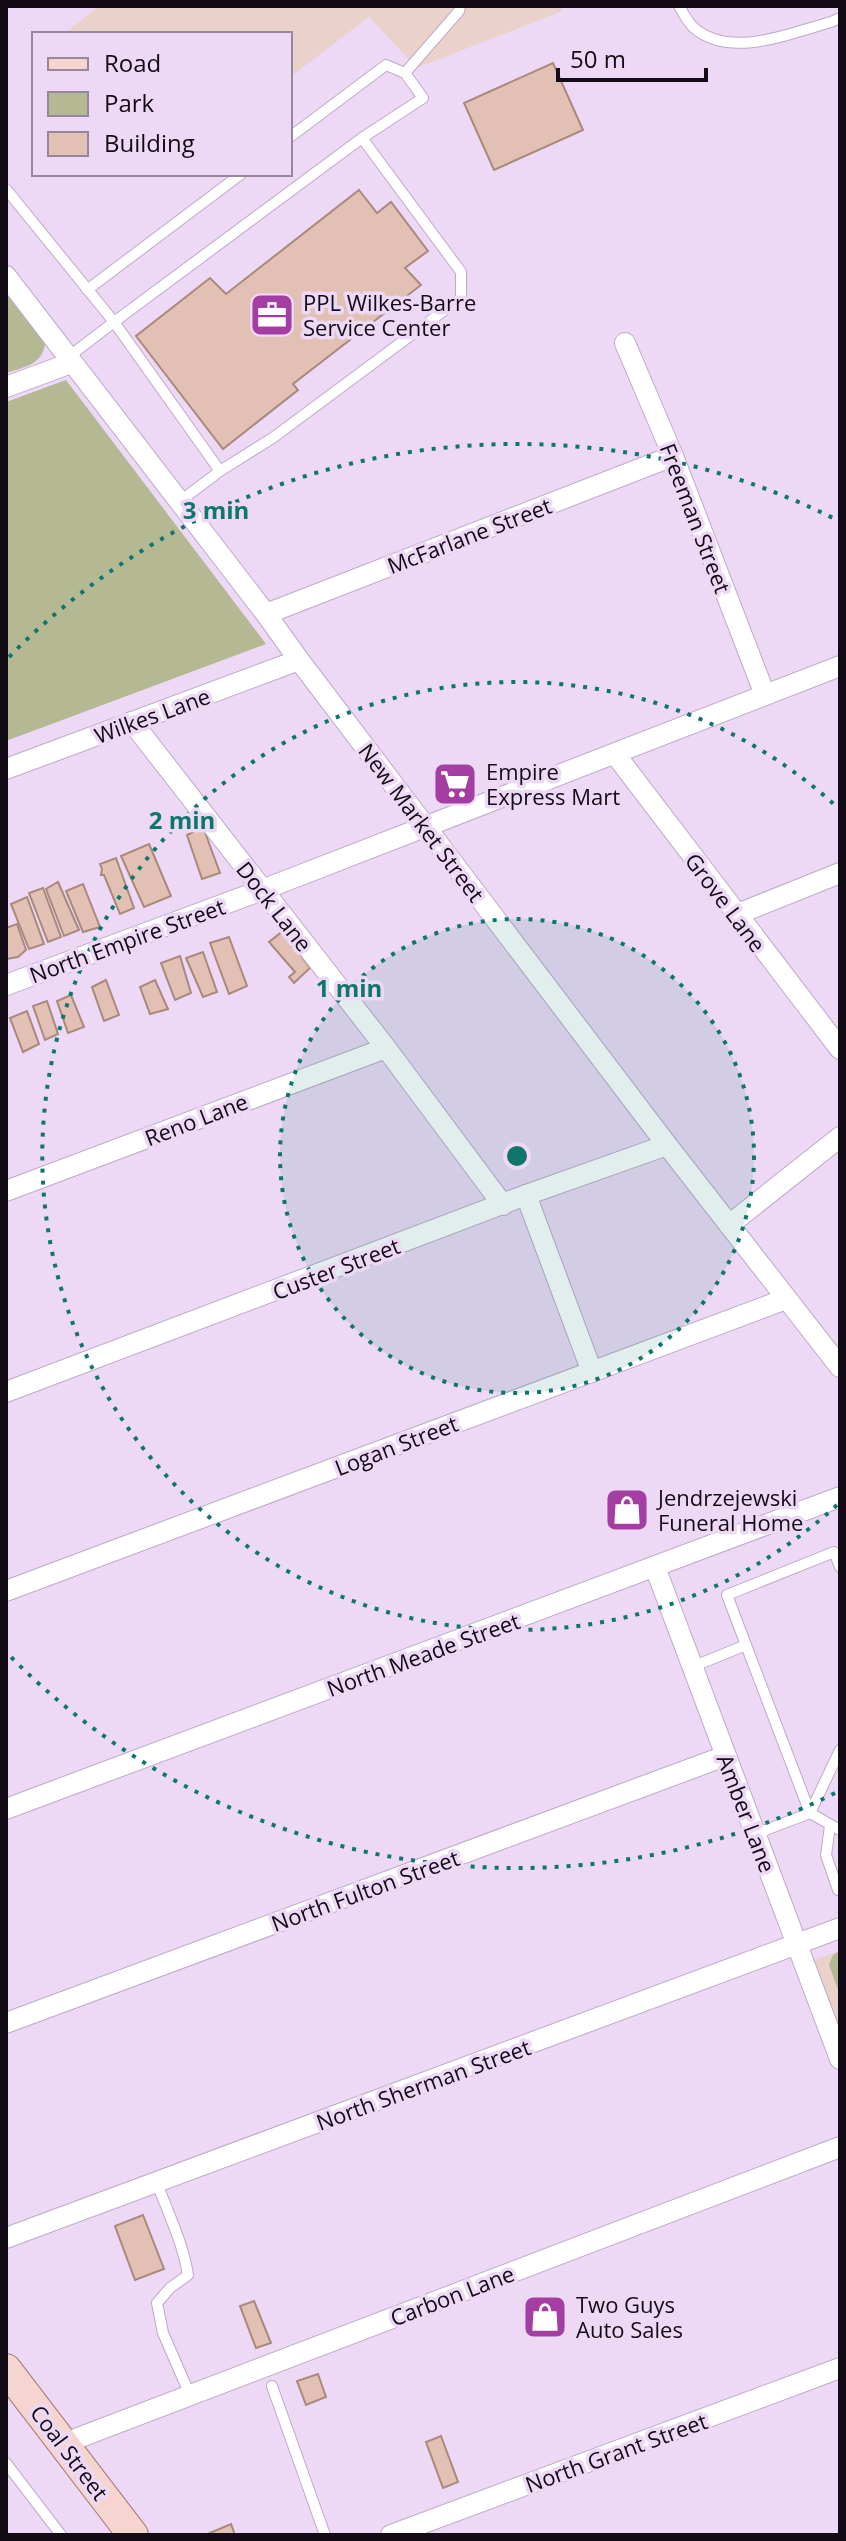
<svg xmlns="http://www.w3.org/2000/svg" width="846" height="2541" font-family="'Open Sans',sans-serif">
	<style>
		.industrial { fill: #ead2ca }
		.education { fill: #ebd1cc }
		.green { fill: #b4b994 }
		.building { fill: #e2c0b3; stroke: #a9897d; stroke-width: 2 }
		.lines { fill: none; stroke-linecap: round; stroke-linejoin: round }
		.lane-casing { stroke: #bdaac6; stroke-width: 12 }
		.street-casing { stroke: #bdaac6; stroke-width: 22 }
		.primary-casing { stroke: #a37b7b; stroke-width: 32 }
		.lane { stroke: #fff; stroke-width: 10 }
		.street { stroke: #fff; stroke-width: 20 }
		.primary { stroke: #f6d4d0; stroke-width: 30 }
		.ring { fill: none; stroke: #0f766e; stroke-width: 4; stroke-dasharray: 4 8 }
		.labels { text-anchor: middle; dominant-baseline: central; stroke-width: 7; stroke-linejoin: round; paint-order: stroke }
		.poi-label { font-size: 22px; fill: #130c16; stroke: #edd9f6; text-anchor: start }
		.street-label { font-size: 22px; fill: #130c16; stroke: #edd9f6 }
		.centre { fill: #0f766e; stroke: #edd9f6; stroke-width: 4 }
		.ring-label { font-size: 24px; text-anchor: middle; font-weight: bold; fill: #0f766e; stroke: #edd9f6; stroke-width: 7; stroke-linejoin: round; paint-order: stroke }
	</style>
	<rect width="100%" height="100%" fill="#edd9f6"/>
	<!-- industrial -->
	<polygon class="industrial" points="99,6 560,6 562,11 417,68 369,17 290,77 290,34 64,34"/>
	<!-- education -->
	<polygon class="education" points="840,1951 840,2051 807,1962"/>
	<!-- green -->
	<g class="green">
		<path d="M6,288L45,344C42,365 24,367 6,373Z"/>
		<polygon points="66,380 266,644 6,741 6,402"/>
		<polygon points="840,1951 840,1995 829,1965 833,1955"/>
	</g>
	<!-- building -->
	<g class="building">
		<polygon points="553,63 583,130 494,170 464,103"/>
		<polygon points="359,190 377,213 391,202 428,251 405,268 421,285 293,384 298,390 223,449 136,336 210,278 226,294"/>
		<polygon points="203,827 220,873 202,879 187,835"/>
		<polygon points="149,844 171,896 144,907 121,856"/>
		<polygon points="116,858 134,908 120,914 104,875 101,875 102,869 100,864"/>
		<polygon points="58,882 79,930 64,936 46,889"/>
		<polygon points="83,884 100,927 83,932 66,891"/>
		<polygon points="43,888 61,937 48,942 29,893"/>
		<polygon points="27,897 44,944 29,949 11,904"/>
		<polygon points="17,924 26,950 18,957 6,959 6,928"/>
		<polygon points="283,931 310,968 294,983 289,977 295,972 269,942"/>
		<polygon points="229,937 247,986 229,994 210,943"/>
		<polygon points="203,952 217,992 203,997 186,958"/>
		<polygon points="180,956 191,993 175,1000 161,963"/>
		<polygon points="106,980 119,1015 104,1021 92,987"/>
		<polygon points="155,980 168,1009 150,1014 140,987"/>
		<polygon points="71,995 84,1027 68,1033 57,1001"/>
		<polygon points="47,1001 58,1034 45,1040 33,1006"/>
		<polygon points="27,1011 39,1044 23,1052 10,1018"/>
		<polygon points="143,2215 164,2269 135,2280 115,2226"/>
		<polygon points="254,2301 271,2343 256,2348 240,2306"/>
		<polygon points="318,2374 326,2397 306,2405 297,2381"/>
		<polygon points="441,2436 458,2482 443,2488 426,2442"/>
		<polygon points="231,2524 235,2535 205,2535"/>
	</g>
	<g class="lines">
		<!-- lane casing -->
		<g class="lane-casing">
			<g id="lane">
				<path d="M679,6C683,13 688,22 693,27C730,60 790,33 831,22L840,18"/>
				<polyline points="405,73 459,11 460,6"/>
				<polyline points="290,137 386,65 405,73 423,98 362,138"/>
				<polyline points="6,189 114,322 362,138 461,272 461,298 274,437 220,471"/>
				<polyline points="87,290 241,174"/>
				<polyline points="67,358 114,322 220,471 179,502"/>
				<polyline points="746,1645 810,1813 840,1830"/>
				<polyline points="692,1667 746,1645 727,1595 834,1552 840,1567"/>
				<polyline points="830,1826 826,1855 838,1890"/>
				<polyline points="755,1834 810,1813 840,1750"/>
				<path d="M157,2183C168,2213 183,2243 188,2275L170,2288L157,2303L163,2333L190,2395"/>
				<polyline points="272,2386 325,2535"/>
				<polyline points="6,2463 61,2535"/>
			</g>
		</g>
		<!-- street casing -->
		<g class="street-casing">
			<g id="street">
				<polyline points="6,276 266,614 299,660 667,1145 840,1367"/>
				<polyline points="625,343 673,456 765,695"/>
				<polyline points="6,387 71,363"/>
				<polyline points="266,614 673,456"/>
				<polyline points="132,722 386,1048 503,1205"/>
				<polyline points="615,754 840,1049"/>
				<polyline points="6,769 299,660"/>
				<polyline points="735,915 840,873"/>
				<polyline points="6,985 262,890 840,666"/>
				<polyline points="6,1191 386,1048"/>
				<polyline points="526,1195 592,1372"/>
				<polyline points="729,1225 840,1137"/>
				<polyline points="6,1392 526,1195 667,1145"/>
				<polyline points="655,1567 840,2059"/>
				<polyline points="6,1591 786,1299"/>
				<polyline points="6,1809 840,1497"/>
				<polyline points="6,2023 725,1756"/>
				<polyline points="6,2238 840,1928"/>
				<polyline points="65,2443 840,2147"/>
				<polyline points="391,2535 840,2368"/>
			</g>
		</g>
		<!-- primary casing -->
		<g class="primary-casing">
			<polyline id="primary" points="6,2369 133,2535"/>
		</g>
		<!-- lane -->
		<use href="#lane" class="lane"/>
		<!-- street -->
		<use href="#street" class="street"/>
		<!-- primary -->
		<use href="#primary" class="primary"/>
	</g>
	<!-- distance rings -->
	<circle cx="517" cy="1156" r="237" fill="#0f766e" fill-opacity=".12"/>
	<g class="ring">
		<circle cx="517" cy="1156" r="237"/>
		<path d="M837 1505A474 474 0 1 1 837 807"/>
		<path d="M835 1793A712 712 0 0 1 9 1655M9 657A712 712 0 0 1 835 519"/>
	</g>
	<!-- icons -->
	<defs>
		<g id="office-square" transform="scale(2.3)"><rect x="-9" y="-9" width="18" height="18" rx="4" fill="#a43ea3" stroke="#edd9f6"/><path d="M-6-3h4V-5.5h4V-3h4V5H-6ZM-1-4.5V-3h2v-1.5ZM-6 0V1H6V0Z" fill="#fff"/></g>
		<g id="supermarket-square" transform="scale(2.3)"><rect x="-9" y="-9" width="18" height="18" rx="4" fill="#a43ea3" stroke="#edd9f6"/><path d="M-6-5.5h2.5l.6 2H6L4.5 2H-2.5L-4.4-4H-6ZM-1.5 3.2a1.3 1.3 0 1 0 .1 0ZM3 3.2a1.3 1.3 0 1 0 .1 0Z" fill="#fff"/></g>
		<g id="shop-square" transform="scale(2.3)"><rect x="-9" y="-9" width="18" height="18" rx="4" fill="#a43ea3" stroke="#edd9f6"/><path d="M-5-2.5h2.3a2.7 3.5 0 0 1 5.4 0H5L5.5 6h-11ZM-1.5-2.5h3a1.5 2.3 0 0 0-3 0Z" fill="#fff"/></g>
	</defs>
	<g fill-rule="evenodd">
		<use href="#office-square" x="272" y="315"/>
		<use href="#supermarket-square" x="455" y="784"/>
		<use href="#shop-square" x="627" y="1510"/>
		<use href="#shop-square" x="545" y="2317"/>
	</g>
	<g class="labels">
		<!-- poi labels -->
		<g class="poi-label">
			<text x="303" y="302">PPL Wilkes-Barre<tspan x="303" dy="25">Service Center</tspan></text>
			<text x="486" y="771">Empire<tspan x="486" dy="25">Express Mart</tspan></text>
			<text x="658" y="1497">Jendrzejewski<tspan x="658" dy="25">Funeral Home</tspan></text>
			<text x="576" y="2304">Two Guys<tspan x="576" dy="25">Auto Sales</tspan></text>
		</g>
		<!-- street labels -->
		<g class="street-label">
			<text transform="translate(696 518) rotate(69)">Freeman Street</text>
			<text transform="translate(469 535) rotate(-21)">McFarlane Street</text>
			<text transform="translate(152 715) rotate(-20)">Wilkes Lane</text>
			<text transform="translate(422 822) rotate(53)">New Market Street</text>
			<text transform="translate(726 902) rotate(53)">Grove Lane</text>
			<text transform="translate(275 906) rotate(52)">Dock Lane</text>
			<text transform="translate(127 940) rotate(-20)">North Empire Street</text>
			<text transform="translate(196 1119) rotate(-21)">Reno Lane</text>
			<text transform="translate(336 1268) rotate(-21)">Custer Street</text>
			<text transform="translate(396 1445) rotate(-21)">Logan Street</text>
			<text transform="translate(423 1654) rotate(-20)">North Meade Street</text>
			<text transform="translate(747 1813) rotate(69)">Amber Lane</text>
			<text transform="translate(365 1890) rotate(-20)">North Fulton Street</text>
			<text transform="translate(423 2084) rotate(-20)">North Sherman Street</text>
			<text transform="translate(452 2295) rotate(-21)">Carbon Lane</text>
			<text transform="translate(70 2452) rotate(53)">Coal Street</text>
			<text transform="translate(616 2452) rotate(-20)">North Grant Street</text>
		</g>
	</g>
	<circle cx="517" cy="1156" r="12" class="centre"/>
	<g class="ring-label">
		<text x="216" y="519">3 min</text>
		<text x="182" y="829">2 min</text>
		<text x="349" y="997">1 min</text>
	</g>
	<!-- border -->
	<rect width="846" height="2541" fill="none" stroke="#130c16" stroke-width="16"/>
	<!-- legend -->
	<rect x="32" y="32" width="260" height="144" fill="#edd9f6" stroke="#96879c" stroke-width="2"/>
	<rect x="48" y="58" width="40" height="12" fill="#f6d4d0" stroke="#96879c" stroke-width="2"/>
	<text x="104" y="72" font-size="24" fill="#130c16">Road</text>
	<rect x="48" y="92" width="40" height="24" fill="#b4b994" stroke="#96879c" stroke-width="2"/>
	<text x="104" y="112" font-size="24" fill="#130c16">Park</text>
	<rect x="48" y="132" width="40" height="24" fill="#e2c0b3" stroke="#96879c" stroke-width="2"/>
	<text x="104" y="152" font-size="24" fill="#130c16">Building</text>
	<!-- scale -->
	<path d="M558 68v12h148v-12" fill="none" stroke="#130c16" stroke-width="4"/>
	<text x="570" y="68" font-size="24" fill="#130c16" stroke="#edd9f6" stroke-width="6" paint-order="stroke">50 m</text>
</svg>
